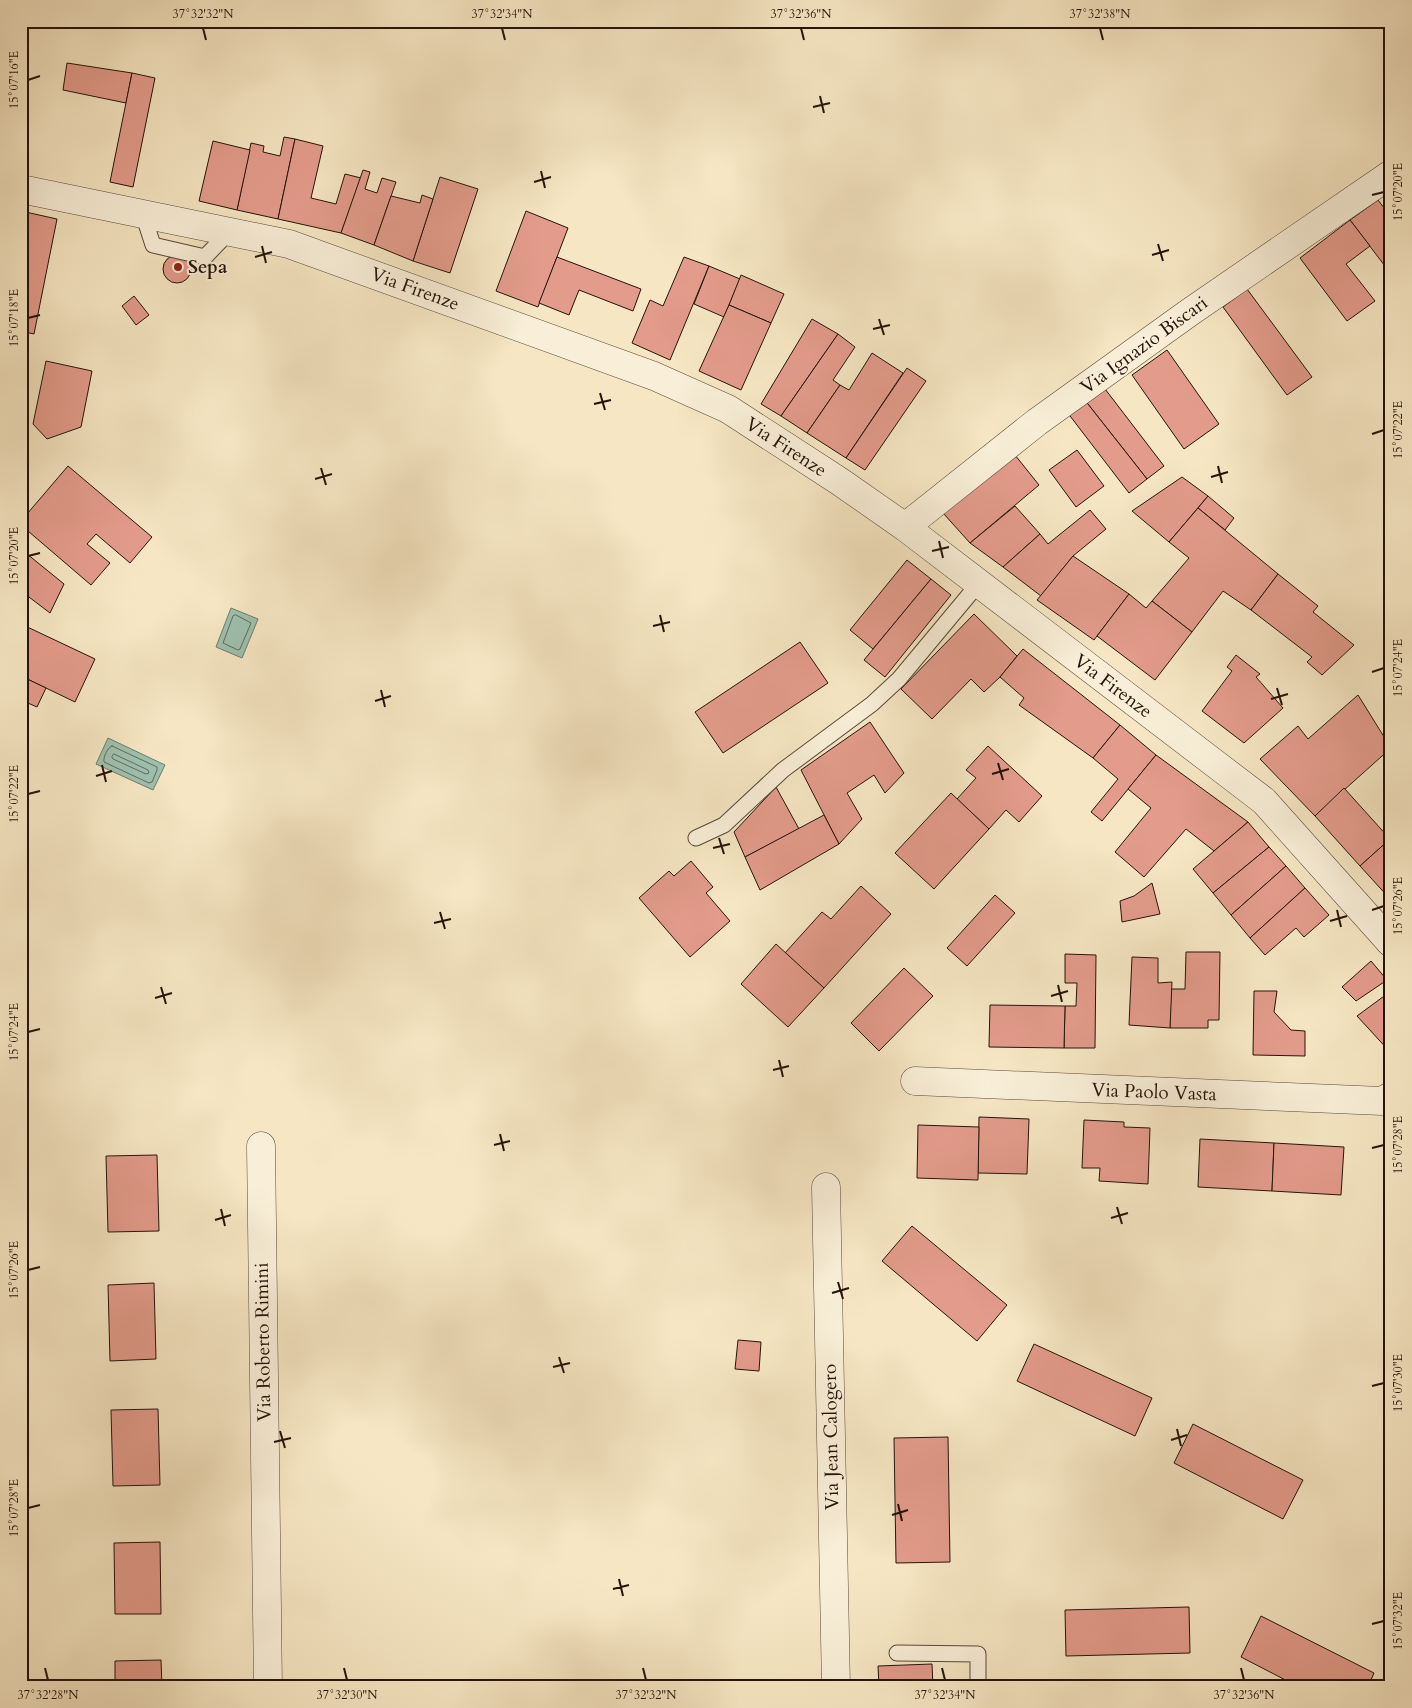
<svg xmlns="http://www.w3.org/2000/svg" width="1412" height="1708" font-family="Cardo,serif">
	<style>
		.water { fill: #9ec0ae; stroke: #6e7b6c }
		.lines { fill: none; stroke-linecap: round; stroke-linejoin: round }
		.shore { stroke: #626a5c; stroke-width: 1 }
		.building { fill: #e39b8b; stroke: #25130a }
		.service-casing { stroke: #594838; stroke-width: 17 }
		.minor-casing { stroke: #594838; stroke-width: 29 }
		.tertiary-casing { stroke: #594838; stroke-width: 29 }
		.service { stroke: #f9efd8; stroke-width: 15 }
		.minor { stroke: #f9efd8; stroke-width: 28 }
		.tertiary { stroke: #f9efd8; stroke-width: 28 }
		.ticks { fill: none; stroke: #25130a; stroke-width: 2 }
		.poi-dot { fill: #8f2418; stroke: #f9efd8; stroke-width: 2 }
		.labels { text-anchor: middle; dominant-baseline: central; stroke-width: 4; stroke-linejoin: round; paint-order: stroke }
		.poi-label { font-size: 19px; font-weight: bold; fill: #25130a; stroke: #f9efd8; text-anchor: start }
		.street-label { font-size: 19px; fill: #25130a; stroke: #f9efd8 }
		.neatline { fill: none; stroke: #25130a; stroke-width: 2 }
		.ticks-label { font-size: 12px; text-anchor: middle; fill: #25130a }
	</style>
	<rect width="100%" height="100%" fill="#f6e6c3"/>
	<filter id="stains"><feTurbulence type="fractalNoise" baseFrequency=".004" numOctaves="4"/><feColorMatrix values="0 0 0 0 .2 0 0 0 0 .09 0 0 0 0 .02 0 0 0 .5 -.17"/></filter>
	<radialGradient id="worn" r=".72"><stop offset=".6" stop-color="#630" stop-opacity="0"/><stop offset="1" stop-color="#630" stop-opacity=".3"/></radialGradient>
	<!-- water -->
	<g class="water">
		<polygon points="231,608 258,619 242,658 216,647"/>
		<polygon points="108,738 165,765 153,790 96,764"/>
	</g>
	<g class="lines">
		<!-- shore -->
		<g class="shore">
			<polygon points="236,615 251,623 240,649 238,650 223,643 233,616"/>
			<path d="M112,746L157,767V770L152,782L149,783L104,762C103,757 108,747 112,746Z"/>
			<polygon points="114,754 148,770 149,773 146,774 113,759 112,757"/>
		</g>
	</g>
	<!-- building -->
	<g class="building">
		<polygon points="67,63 132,73 126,103 63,90"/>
		<polygon points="132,73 155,78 133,187 110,182"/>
		<polygon points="284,137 295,139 278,219 237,210 251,143 264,146 263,152 280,156"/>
		<polygon points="295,139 323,146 311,198 336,204 345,174 361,178 341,233 278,219"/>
		<polygon points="213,141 250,150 237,210 199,201"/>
		<polygon points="363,170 370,172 365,189 377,193 382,178 396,182 374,245 341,233"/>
		<polygon points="440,177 478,189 450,273 413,261"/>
		<polygon points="422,195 433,199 413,261 374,245 391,196 420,203"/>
		<polygon points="1378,200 1391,217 1391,274 1350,220"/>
		<polygon points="21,211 57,219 34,334 21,331"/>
		<polygon points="526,211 568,228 538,307 496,291"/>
		<polygon points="1350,220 1370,246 1346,264 1375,301 1347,321 1300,258"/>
		<circle cx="177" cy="269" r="14"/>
		<polygon points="557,257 641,289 633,311 579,290 569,315 539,303"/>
		<polygon points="684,257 709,266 670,360 632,343 650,300 663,306"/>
		<polygon points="709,266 740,279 724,317 694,304"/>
		<polygon points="741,275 784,294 771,323 729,305"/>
		<polygon points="1247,289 1312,377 1287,395 1223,307"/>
		<polygon points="134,296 149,315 136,325 122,306"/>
		<polygon points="729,305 771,323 741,390 699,371"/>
		<polygon points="812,319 838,334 781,416 761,404"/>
		<polygon points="838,334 855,347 833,380 840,385 807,433 781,416"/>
		<polygon points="1167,350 1219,424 1184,449 1132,375"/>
		<polygon points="872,353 903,373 846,458 807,433 840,385 849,390"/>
		<polygon points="46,361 92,371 81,427 47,439 33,424"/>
		<polygon points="907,368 926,381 865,470 846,458"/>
		<polygon points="1102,385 1164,466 1147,479 1084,399"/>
		<polygon points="1084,399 1147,479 1129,493 1067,412"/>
		<polygon points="1077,450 1104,486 1076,507 1049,470"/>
		<polygon points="1015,455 1039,485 970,543 943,513"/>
		<polygon points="68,466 152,537 130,563 96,534 87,544 110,563 91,585 21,525 21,521"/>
		<polygon points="1182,477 1208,496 1169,542 1132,511"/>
		<polygon points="1208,496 1234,518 1225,530 1198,508"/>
		<polygon points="1015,506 1040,534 1003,567 970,543"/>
		<polygon points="1198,508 1278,574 1251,610 1223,591 1192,632 1152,601 1189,558 1169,542"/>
		<polygon points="1090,510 1106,529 1073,556 1041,596 1003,567 1040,534 1048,544"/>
		<polygon points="21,549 64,584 50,613 21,591"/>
		<polygon points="1073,556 1129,594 1094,640 1037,600"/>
		<polygon points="907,560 931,579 873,649 850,630"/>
		<polygon points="1278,574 1318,606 1313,612 1354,645 1322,675 1307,662 1312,657 1251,610"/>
		<polygon points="931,579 951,595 885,677 864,660"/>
		<polygon points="1129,594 1146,608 1152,601 1192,632 1155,680 1097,636"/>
		<polygon points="974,614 1017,656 1000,677 984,692 971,679 932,719 901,689"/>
		<polygon points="21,624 95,659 75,702 21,676"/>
		<polygon points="800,642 828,683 723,753 695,712"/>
		<polygon points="1023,649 1120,725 1093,758 1019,705 1024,698 1000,677"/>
		<polygon points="1236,655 1260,674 1256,677 1283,708 1244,743 1202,711 1232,671 1227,667"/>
		<polygon points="21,676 46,688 37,707 21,700"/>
		<polygon points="1358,695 1391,748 1315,816 1260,759 1298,726 1308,739"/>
		<polygon points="870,722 904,773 885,793 874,775 847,793 862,819 839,844 801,770"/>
		<polygon points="1120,725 1156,755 1102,821 1091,812 1118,779 1093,758"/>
		<polygon points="988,746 1042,796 1019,822 1006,810 989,829 957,799 976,778 966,770"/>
		<polygon points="1156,755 1248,822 1214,851 1186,829 1144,877 1115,852 1151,808 1128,789"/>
		<polygon points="776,787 799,829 745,857 734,832"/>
		<polygon points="1344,788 1390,839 1360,866 1315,816"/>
		<polygon points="951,793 989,829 934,889 895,853"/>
		<polygon points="824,815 839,844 760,890 745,857"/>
		<polygon points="1248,822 1269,847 1213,893 1193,869"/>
		<polygon points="1390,839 1391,840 1391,900 1360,866"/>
		<polygon points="1269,847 1286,866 1231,915 1213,893"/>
		<polygon points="691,861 713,887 706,893 730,921 690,957 639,898 669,871 674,876"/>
		<polygon points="1286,866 1305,888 1250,938 1231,915"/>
		<polygon points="1152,883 1160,914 1122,922 1120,901 1134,896"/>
		<polygon points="861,886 891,914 824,988 785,953 822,912 831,919"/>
		<polygon points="1305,888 1329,915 1304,937 1296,928 1265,955 1250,938"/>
		<polygon points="995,895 1015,913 967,966 947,948"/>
		<polygon points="776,944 824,988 788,1027 741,984"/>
		<polygon points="1186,952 1220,952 1219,1020 1208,1020 1208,1028 1170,1028 1171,989 1185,989"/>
		<polygon points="1065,954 1096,955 1095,1048 1064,1048 1065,1006 1076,1006 1077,983 1065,983"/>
		<polygon points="1132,957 1158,958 1158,983 1172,982 1170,1028 1129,1025"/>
		<polygon points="1371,961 1387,980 1356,1001 1342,987"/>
		<polygon points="904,968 933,996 879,1051 851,1023"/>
		<polygon points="1254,991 1277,991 1274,1012 1291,1030 1305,1031 1305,1056 1253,1055"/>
		<polygon points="1391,991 1391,1053 1357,1016"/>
		<polygon points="990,1005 1065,1006 1064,1048 989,1047"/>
		<polygon points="979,1117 1029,1119 1027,1174 978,1173"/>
		<polygon points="1084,1120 1124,1122 1124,1127 1150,1128 1148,1184 1099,1181 1100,1168 1082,1168"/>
		<polygon points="918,1125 979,1127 978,1180 917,1178"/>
		<polygon points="1200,1139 1274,1143 1272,1191 1198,1187"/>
		<polygon points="1274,1143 1344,1147 1341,1195 1272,1191"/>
		<polygon points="157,1155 159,1231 108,1232 106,1156"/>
		<polygon points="912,1226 1007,1305 977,1341 882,1261"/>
		<polygon points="154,1283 156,1359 110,1361 108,1285"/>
		<polygon points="738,1340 761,1342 759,1371 735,1369"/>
		<polygon points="1034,1344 1152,1398 1135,1436 1017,1381"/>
		<polygon points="158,1409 160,1485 113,1486 111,1410"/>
		<polygon points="1193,1424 1303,1480 1283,1519 1174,1463"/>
		<polygon points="948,1437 950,1562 896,1563 894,1438"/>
		<polygon points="160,1542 161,1614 115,1614 114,1543"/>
		<polygon points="1189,1607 1190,1653 1066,1656 1065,1610"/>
		<polygon points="1261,1616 1374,1673 1368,1687 1299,1687 1241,1657"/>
		<polygon points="161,1660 162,1687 115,1687 115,1661"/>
		<polygon points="932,1664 933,1687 879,1687 878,1666"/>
	</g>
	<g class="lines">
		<!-- service casing -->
		<g class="service-casing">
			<g id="service">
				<polyline points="143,214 153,245 205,257 229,232"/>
				<polyline points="696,838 724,825 783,770 872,704 899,679 979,583"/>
				<polyline points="897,1653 978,1654 978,1687"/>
			</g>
		</g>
		<!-- minor casing -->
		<g class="minor-casing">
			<g id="minor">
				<polyline points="905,527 1037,422 1190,312 1391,174"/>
				<polyline points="915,1081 1382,1101 1391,1096"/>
				<polyline points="261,1146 268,1687"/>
				<polyline points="826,1187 836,1687"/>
			</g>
		</g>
		<!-- tertiary casing -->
		<g class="tertiary-casing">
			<polyline id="tertiary" points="21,189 289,244 654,376 728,409 839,481 905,527 1264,801 1391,943"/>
		</g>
		<!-- service -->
		<use href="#service" class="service"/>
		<!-- minor -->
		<use href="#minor" class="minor"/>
		<!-- tertiary -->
		<use href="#tertiary" class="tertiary"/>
	</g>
	<!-- ticks -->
	<path class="ticks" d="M203,28L206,40M502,28L505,40M801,28L804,40M1100,28L1103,40M28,80L40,76M820,96L824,113M813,107L830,103M541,171L545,188M534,182L551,177M1372,195L1384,192M1158,244L1163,261M262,246L266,263M1152,255L1169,250M255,257L272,252M28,318L40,315M879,319L884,335M873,329L890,325M600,393L605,410M594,404L611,400M1372,434L1384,430M1218,466L1222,483M321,468L326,485M1211,477L1228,472M315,479L332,474M939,541L943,558M932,551L949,547M28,556L40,553M660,615L664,632M653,626L670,622M1372,672L1384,668M1277,688L1282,705M381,690L385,707M1271,699L1288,694M375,701L391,696M998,763L1003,780M102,765L106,782M992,774L1009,769M96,776L112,771M28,794L40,791M719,838L724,854M713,848L730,844M1337,910L1341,927M1372,910L1384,906M440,912L445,929M1330,921L1347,916M434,923L451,919M1058,985L1062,1002M161,987L166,1004M1051,996L1068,991M155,998L172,993M28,1032L40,1029M779,1060L783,1077M773,1070L789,1066M500,1134L504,1151M494,1145L510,1141M1372,1148L1384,1145M1117,1207L1122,1224M221,1209L225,1226M1111,1218L1128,1213M215,1220L231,1215M28,1270L40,1267M838,1282L843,1299M832,1293L849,1288M559,1357L564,1373M553,1367L570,1363M1372,1386L1384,1383M1177,1429L1181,1446M280,1431L285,1448M1171,1440L1187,1435M274,1442L291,1438M898,1504L902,1521M28,1508L40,1505M892,1515L908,1510M619,1579L623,1596M613,1589L629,1585M1372,1624L1384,1621M45,1668L48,1680M344,1668L347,1680M643,1668L646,1680M942,1668L945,1680M1241,1668L1244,1680"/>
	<!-- markers -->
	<circle class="poi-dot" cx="178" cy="267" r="5"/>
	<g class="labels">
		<!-- poi labels -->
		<g class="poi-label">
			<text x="188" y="267">Sepa</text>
		</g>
		<!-- street labels -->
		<g class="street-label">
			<text transform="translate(415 289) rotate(20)">Via Firenze</text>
			<text transform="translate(1144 345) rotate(-36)">Via Ignazio Biscari</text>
			<text transform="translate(786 447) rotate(33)">Via Firenze</text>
			<text transform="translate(1113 686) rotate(37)">Via Firenze</text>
			<text transform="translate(1154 1092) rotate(2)">Via Paolo Vasta</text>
			<text transform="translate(263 1342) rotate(-91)">Via Roberto Rimini</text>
			<text transform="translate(831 1437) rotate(-91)">Via Jean Calogero</text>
		</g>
	</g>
	<!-- margin -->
	<rect width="1412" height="1708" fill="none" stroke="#f6e6c3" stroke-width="55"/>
	<rect x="28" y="28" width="1356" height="1652" class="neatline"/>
	<g class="ticks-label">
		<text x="203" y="18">37°32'32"N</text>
		<text x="502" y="18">37°32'34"N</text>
		<text x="801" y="18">37°32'36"N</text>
		<text x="1100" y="18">37°32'38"N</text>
		<text transform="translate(14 80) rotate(-90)" y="4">15°07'16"E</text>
		<text transform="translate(1398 192) rotate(-90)" y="4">15°07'20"E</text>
		<text transform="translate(14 318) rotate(-90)" y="4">15°07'18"E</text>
		<text transform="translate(1398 430) rotate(-90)" y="4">15°07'22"E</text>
		<text transform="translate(14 556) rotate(-90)" y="4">15°07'20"E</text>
		<text transform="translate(1398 668) rotate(-90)" y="4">15°07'24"E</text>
		<text transform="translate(14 794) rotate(-90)" y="4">15°07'22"E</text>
		<text transform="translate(1398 906) rotate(-90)" y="4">15°07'26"E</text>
		<text transform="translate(14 1032) rotate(-90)" y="4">15°07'24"E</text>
		<text transform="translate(1398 1145) rotate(-90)" y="4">15°07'28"E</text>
		<text transform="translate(14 1270) rotate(-90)" y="4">15°07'26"E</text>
		<text transform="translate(1398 1383) rotate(-90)" y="4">15°07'30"E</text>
		<text transform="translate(14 1508) rotate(-90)" y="4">15°07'28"E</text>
		<text transform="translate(1398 1621) rotate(-90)" y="4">15°07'32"E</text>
		<text x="48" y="1699">37°32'28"N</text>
		<text x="347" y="1699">37°32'30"N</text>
		<text x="646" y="1699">37°32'32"N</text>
		<text x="945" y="1699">37°32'34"N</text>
		<text x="1244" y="1699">37°32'36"N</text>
	</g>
	<rect width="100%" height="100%" filter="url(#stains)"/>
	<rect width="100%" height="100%" fill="url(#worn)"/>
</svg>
